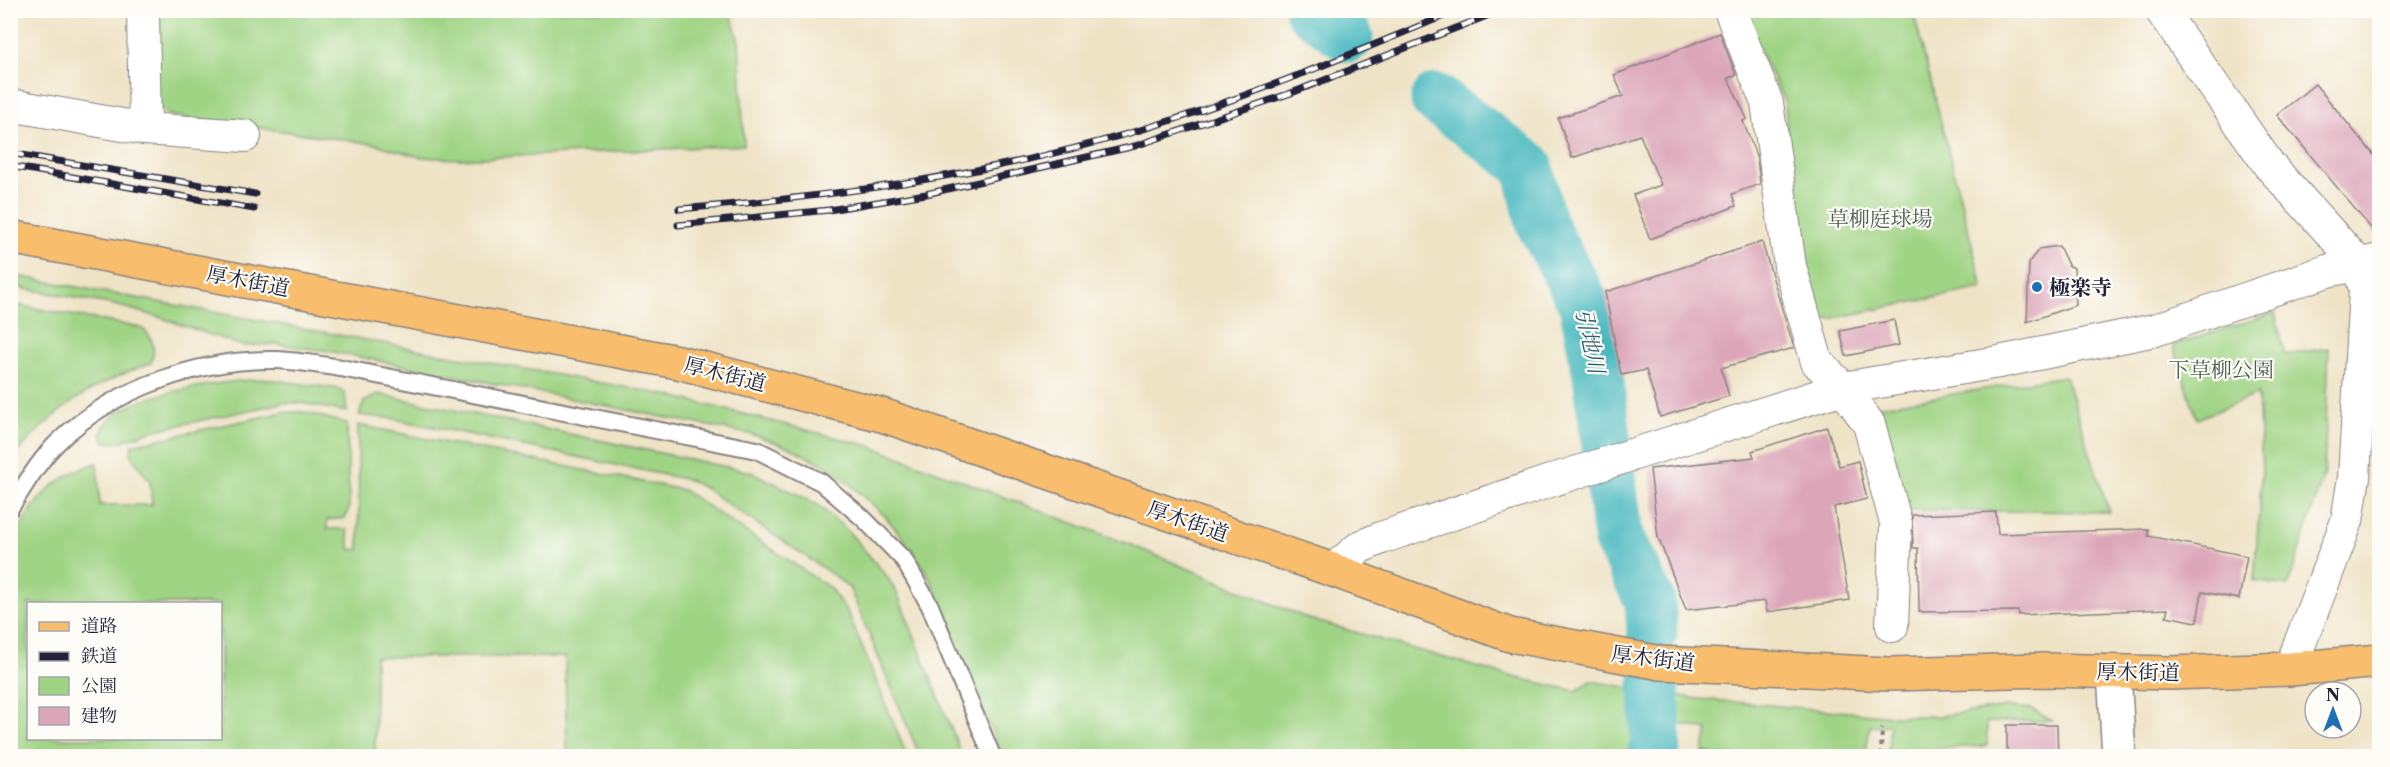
<svg xmlns="http://www.w3.org/2000/svg" width="2390" height="767" font-family="'Libre Caslon Text','Noto Serif JP',serif">
	<style>
		.green { fill: #a0d485; stroke: #617b60; stroke-width: 1.5; fill-rule: evenodd }
		.lines { fill: none; stroke-linecap: round; stroke-linejoin: round }
		.river { stroke: #4ab9c0; stroke-width: 51 }
		.building { fill: #dca6b9 }
		.service-casing { stroke: #888280; stroke-width: 20 }
		.minor-casing { stroke: #888280; stroke-width: 34 }
		.tertiary-casing { stroke: #888280; stroke-width: 36 }
		.primary-casing { stroke: #888280; stroke-width: 36 }
		.path { stroke: #888280; stroke-width: 4; stroke-dasharray: 4.5 4.5; stroke-linecap: butt }
		.service { stroke: #fff; stroke-width: 16 }
		.minor { stroke: #fff; stroke-width: 32 }
		.tertiary { stroke: #fff; stroke-width: 33 }
		.primary { stroke: #f9be6d; stroke-width: 33 }
		.rail-casing { stroke: #22223b; stroke-width: 7 }
		.rail { stroke: #fdfcf7; stroke-width: 4.5; stroke-dasharray: 14; stroke-linecap: butt }
		.poi-dot { fill: #1f6fb2; stroke: #fdfcf7; stroke-width: 2 }
		.labels { text-anchor: middle; dominant-baseline: central; stroke-width: 4.5; stroke-linejoin: round; paint-order: stroke }
		.park-label { font-size: 21px; fill: #4e6055; stroke: #fdfcf7 }
		.street-label { font-size: 21px; fill: #22223b; stroke: #fdfcf7 }
		.poi-label { font-size: 21px; font-weight: bold; fill: #22223b; stroke: #fdfcf7; text-anchor: start }
		.water-label { font-size: 22px; font-style: italic; fill: #325e70; stroke: #fdfcf7 }
	</style>
	<rect width="100%" height="100%" fill="#fdfcf7"/>
	<filter id="ink" filterUnits="userSpaceOnUse"><feTurbulence type="fractalNoise" baseFrequency=".0167" numOctaves="2"/><feDisplacementMap in="SourceGraphic" scale="12" xChannelSelector="R" yChannelSelector="G"/><feConvolveMatrix kernelMatrix="1 2 1 2 8 2 1 2 1" color-interpolation-filters="sRGB"/></filter>
	<filter id="wash" filterUnits="userSpaceOnUse"><feTurbulence type="fractalNoise" baseFrequency=".008" numOctaves="4" result="noise"/><feDisplacementMap in="SourceGraphic" scale="24" xChannelSelector="R" yChannelSelector="G"/><feGaussianBlur stdDeviation="1.35" result="paint"/><feColorMatrix in="noise" values="0 0 0 0 0 0 0 0 0 0 0 0 0 0 0 0 0 1.4 0 .05"/><feComposite in="paint" operator="in"/></filter>
	<g filter="url(#wash)">
		<rect width="100%" height="100%" fill="#efe3c6"/>
		<!-- green -->
		<g class="green">
			<polygon points="155,11 730,11 739,42 744,145 459,159 420,157 375,144 167,115 156,105"/>
			<polygon points="1740,11 1913,11 1983,288 1819,321 1793,208 1785,103"/>
			<polygon points="11,275 667,395 870,446 1131,545 1309,619 1505,675 1576,691 1591,681 1698,699 1894,716 1939,716 2009,707 2032,709 2052,721 1987,722 1987,746 1888,751 1890,725 1870,726 1866,752 1786,753 1812,756 1711,756 1711,753 1703,753 1708,730 1664,721 1646,756 1002,756 930,578 911,548 885,516 834,470 791,448 754,435 329,351 274,344 243,346 159,317 115,305 11,286"/>
			<path d="M11,304L142,328C153,337 156,349 151,363C89,385 53,410 11,460Z"/>
			<polygon points="2275,313 2285,355 2329,348 2324,473 2288,586 2254,581 2262,469 2258,394 2197,419 2173,345"/>
			<polygon points="2065,376 2109,512 1900,510 1879,406"/>
			<path d="M266,379L340,389L345,394L347,412L301,403H282L151,431L116,443L105,442L101,435C109,392 230,381 266,379Z"/>
			<polygon points="378,394 751,472 815,503 848,531 885,574 897,593 962,756 920,756 850,589 836,577 706,489 689,480 395,419 359,415 364,402"/>
			<path d="M284,412H303L347,423L349,508L345,518L327,520V529H347L350,549L359,550L358,425L683,490L830,588L848,613L907,756H567L565,657H375V756H11V546C31,503 50,478 97,463L100,505H152L150,481L131,456L132,445ZM28,604H220V738H28Z"/>
		</g>
		<g class="lines">
			<!-- river -->
			<g class="river">
				<polyline points="1310,10 1348,37"/>
				<polyline points="1436,99 1528,166 1541,223 1584,304 1598,375 1618,537 1650,601 1652,633"/>
				<polyline points="1652,756 1656,744 1654,686"/>
			</g>
		</g>
		<g id="blocks">
			<!-- building -->
			<g class="building">
				<polygon points="1720,33 1736,75 1728,78 1747,119 1743,121 1757,158 1760,184 1732,194 1736,206 1650,239 1633,195 1661,185 1640,135 1572,158 1558,118 1623,96 1614,75"/>
				<polygon points="2315,84 2379,161 2379,238 2277,115"/>
				<polygon points="1762,242 1794,348 1721,368 1729,396 1660,417 1646,370 1621,375 1605,292"/>
				<polygon points="2059,246 2068,265 2074,268 2076,305 2027,322 2029,262 2039,249"/>
				<polygon points="1894,320 1899,345 1846,356 1840,331"/>
				<polygon points="1827,427 1839,466 1858,461 1867,499 1834,507 1849,600 1767,612 1765,601 1686,610 1658,537 1650,469 1754,457 1752,451"/>
				<polygon points="1996,512 1998,534 2148,529 2148,536 2247,556 2239,599 2202,592 2197,622 2166,616 2168,609 2019,615 2018,611 1919,612 1918,548 1913,548 1912,515"/>
				<polygon points="2007,725 2057,725 2058,756 2007,756"/>
			</g>
		</g>
	</g>
	<g filter="url(#ink)">
		<use href="#blocks" fill-opacity="0" stroke="#888280" stroke-width="1.5"/>
		<g class="lines">
			<!-- service casing -->
			<g class="service-casing">
				<path id="service" d="M10,508C25,485 39,460 59,441C115,387 201,359 277,360C299,361 320,365 341,368L757,450L821,482L864,519L904,560L930,606L992,756"/>
			</g>
			<!-- minor casing -->
			<g class="minor-casing">
				<g id="minor">
					<polyline points="1730,10 1767,103 1790,266 1817,362 1843,388 1869,424 1896,523 1892,626"/>
					<polyline points="2161,10 2269,165 2358,263 2365,290 2354,477 2347,521 2290,669"/>
					<polyline points="10,105 145,129 143,10"/>
					<polyline points="145,129 245,136"/>
					<polyline points="1333,570 1360,547 1381,538 1562,477 1843,388 1999,362 2155,330 2327,271 2380,260"/>
				</g>
			</g>
			<!-- tertiary casing -->
			<g class="tertiary-casing">
				<polyline id="tertiary" points="2114,672 2119,756"/>
			</g>
			<!-- primary casing -->
			<g class="primary-casing">
				<polyline id="primary" points="10,237 678,362 882,415 1333,570 1510,635 1661,663 1889,674 2046,670 2169,673 2290,669 2380,661"/>
			</g>
			<!-- path -->
			<polyline class="path" points="1881,756 1882,728"/>
			<!-- service -->
			<use href="#service" class="service"/>
			<!-- minor -->
			<use href="#minor" class="minor"/>
			<!-- tertiary -->
			<use href="#tertiary" class="tertiary"/>
			<!-- primary -->
			<use href="#primary" class="primary"/>
			<!-- rail casing -->
			<g class="rail-casing">
				<g id="rail">
					<polyline points="10,153 255,194"/>
					<polyline points="10,166 254,209"/>
					<path d="M679,209C831,197 983,176 1130,133C1243,100 1350,55 1458,10"/>
					<polyline points="678,225 829,210 926,194 1135,146 1294,92 1502,10"/>
				</g>
			</g>
			<!-- rail -->
			<use href="#rail" class="rail"/>
		</g>
	</g>
	<!-- markers -->
	<circle class="poi-dot" cx="2037" cy="287" r="6"/>
	<g class="labels">
		<!-- park labels -->
		<g class="park-label">
			<text x="1880" y="218">草柳庭球場</text>
			<text x="2221" y="369">下草柳公園</text>
		</g>
		<!-- street labels -->
		<g class="street-label">
			<text transform="translate(248 281) rotate(11)">厚木街道</text>
			<text transform="translate(725 374) rotate(14)">厚木街道</text>
			<text transform="translate(1188 521) rotate(19)">厚木街道</text>
			<text transform="translate(1653 658) rotate(7)">厚木街道</text>
			<text transform="translate(2138 672) rotate(1)">厚木街道</text>
		</g>
		<!-- poi labels -->
		<g class="poi-label">
			<text x="2049" y="287">極楽寺</text>
		</g>
		<!-- water labels -->
		<g class="water-label">
			<text transform="translate(1590 341) rotate(78)">引地川</text>
		</g>
	</g>
	<!-- margin -->
	<rect width="2390" height="767" fill="none" stroke="#fdfcf7" stroke-width="36"/>
	<!-- legend -->
	<rect x="27" y="602" width="195" height="138" fill="#fdfcf7" stroke="#a5a5ac" stroke-width="1.5"/>
	<rect x="39" y="622" width="30" height="9" fill="#f9be6d" stroke="#a5a5ac" stroke-width="1.5"/>
	<text x="81" y="632" font-size="18" fill="#22223b">道路</text>
	<rect x="39" y="652" width="30" height="9" fill="#22223b" stroke="#a5a5ac" stroke-width="1.5"/>
	<text x="81" y="662" font-size="18" fill="#22223b">鉄道</text>
	<rect x="39" y="677" width="30" height="18" fill="#a0d485" stroke="#a5a5ac" stroke-width="1.5"/>
	<text x="81" y="692" font-size="18" fill="#22223b">公園</text>
	<rect x="39" y="707" width="30" height="18" fill="#dca6b9" stroke="#a5a5ac" stroke-width="1.5"/>
	<text x="81" y="722" font-size="18" fill="#22223b">建物</text>
	<!-- north arrow -->
	<g transform="translate(2333 710)"><circle r="28" fill="#fdfcf7" stroke="#a5a5ac" stroke-width="1.5"/>
	<path d="M0-4.5L10 22L0 15L-10 22Z" fill="#1f6fb2"/>
	<text y="-9" font-size="16" font-weight="bold" text-anchor="middle" fill="#22223b">N</text>
	</g>
</svg>
